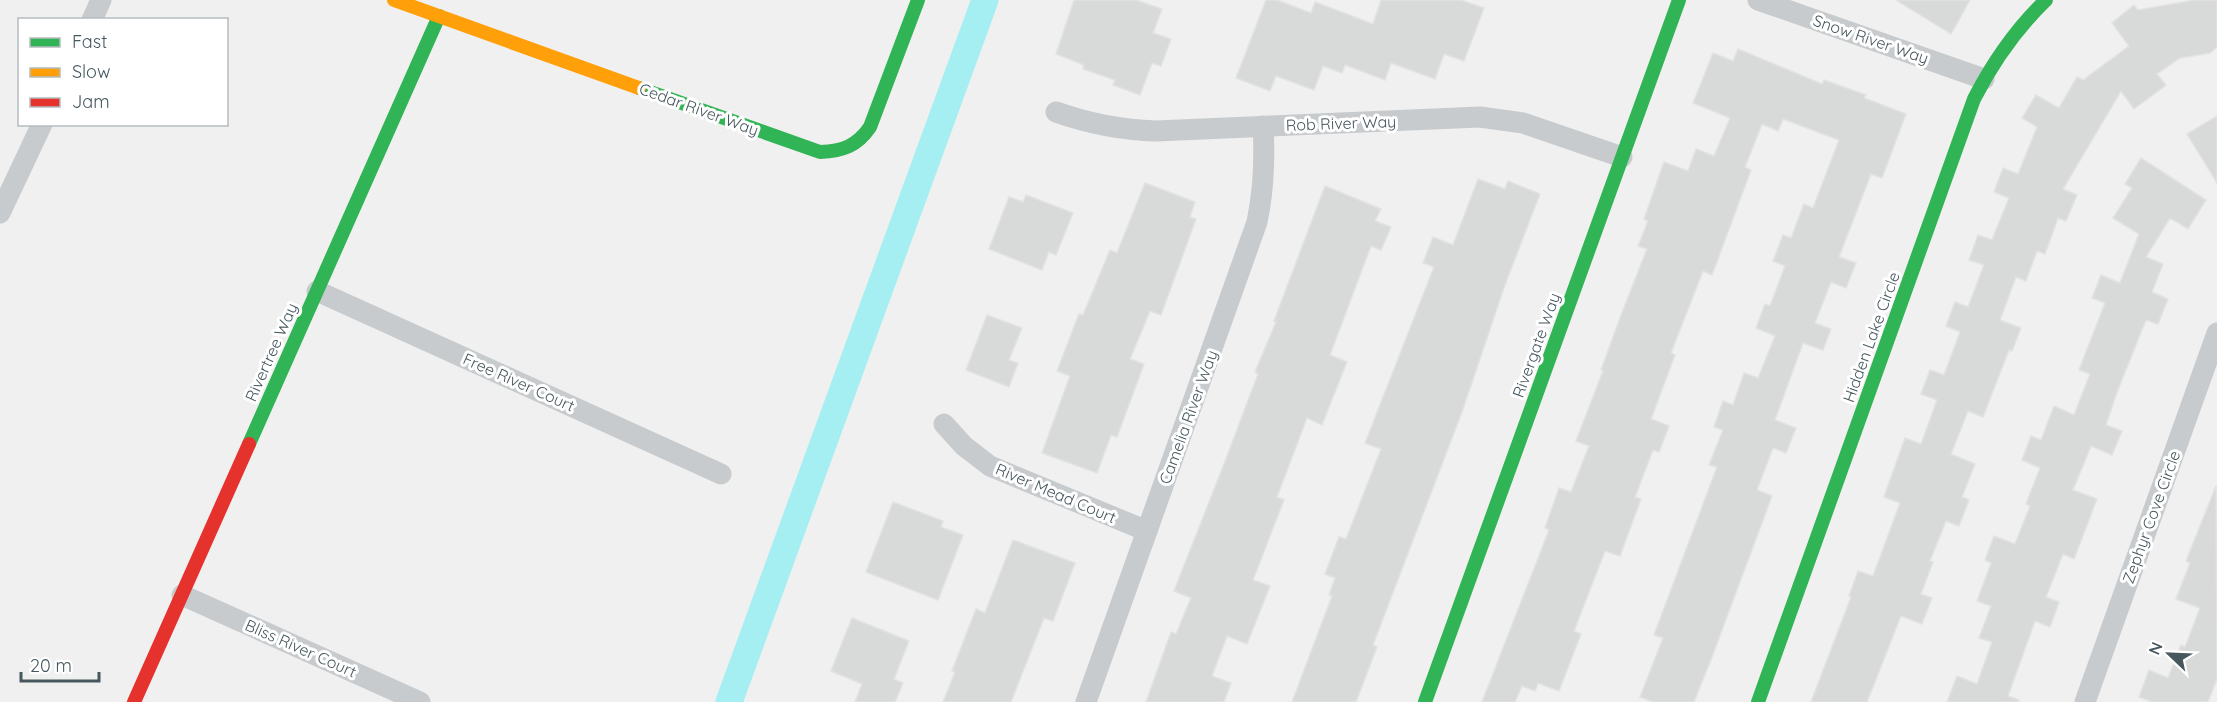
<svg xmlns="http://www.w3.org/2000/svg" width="2217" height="702" font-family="Quicksand,sans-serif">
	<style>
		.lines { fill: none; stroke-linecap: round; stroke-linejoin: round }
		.canal { stroke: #a5eff2; stroke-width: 27 }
		.building { fill: #d8d9d9; stroke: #e2e2e3; stroke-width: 1.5 }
		.street { stroke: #c7cbcd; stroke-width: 21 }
		.fast { stroke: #30b455; stroke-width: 14 }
		.slow { stroke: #ff9f0a; stroke-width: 14 }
		.jam { stroke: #e5322d; stroke-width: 14 }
		.labels { text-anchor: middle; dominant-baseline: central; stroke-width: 6; stroke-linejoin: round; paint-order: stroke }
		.street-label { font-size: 16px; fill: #46575e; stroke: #fff }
	</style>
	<rect width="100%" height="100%" fill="#f1f0f0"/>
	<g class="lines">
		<!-- canal -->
		<polyline class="canal" points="729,702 985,0"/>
	</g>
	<!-- building -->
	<g class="building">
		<polygon points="1074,0 1136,0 1162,9 1153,33 1171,39 1161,66 1152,63 1140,95 1113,85 1115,80 1083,69 1084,65 1056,54"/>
		<polygon points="1266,0 1277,0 1311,13 1315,2 1373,24 1381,0 1461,0 1484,8 1464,61 1444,54 1435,79 1391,63 1385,80 1345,65 1342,73 1323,66 1314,90 1276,76 1270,91 1236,78"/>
		<polygon points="1896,0 1970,0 1951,34"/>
		<polygon points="2195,0 2217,0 2217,47 2210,53 2180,58 2157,74 2166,85 2134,109 2121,91 2063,189 2077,195 2066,221 2058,218 2045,254 2037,251 2026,281 2016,277 2000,320 2021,328 2012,351 2009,350 1983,417 1968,411 1951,454 1975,464 1962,497 1969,500 1959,526 1946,521 1930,561 1933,562 1921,594 1932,598 1922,624 1901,616 1867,702 1811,702 1851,597 1849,596 1858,571 1873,576 1900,503 1884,497 1905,438 1921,444 1937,400 1921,394 1930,370 1944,375 1960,332 1946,326 1955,302 1968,307 1984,265 1969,260 1978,235 1992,240 2009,198 1994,192 2003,168 2018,174 2037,127 2022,118 2036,95 2059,108 2077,77 2083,80 2129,46 2112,23 2134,5 2138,10"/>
		<polygon points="1738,49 1822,84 1824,80 1866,95 1864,98 1906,114 1882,178 1871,174 1839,257 1856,263 1846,288 1831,282 1815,323 1831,329 1823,350 1803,343 1775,420 1796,428 1786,453 1773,448 1757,490 1772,496 1712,657 1694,702 1653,702 1640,697 1663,638 1654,635 1717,467 1709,465 1723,430 1714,427 1723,401 1733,405 1744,373 1758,378 1775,336 1756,328 1765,304 1770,306 1785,266 1773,261 1783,235 1791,238 1804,204 1813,208 1839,140 1783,119 1778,131 1762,124 1745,167 1751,170 1712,275 1703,271 1671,353 1675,355 1651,419 1669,426 1659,452 1653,450 1635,497 1641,499 1620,556 1605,551 1574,631 1581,634 1559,691 1538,683 1535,691 1522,686 1515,702 1482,702 1549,530 1545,528 1559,488 1571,492 1589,446 1576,441 1603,371 1601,370 1621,315 1647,249 1638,246 1648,221 1644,219 1664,162 1688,171 1696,149 1714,156 1730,118 1693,103 1713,53 1733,61"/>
		<polygon points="2217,116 2217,183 2187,134"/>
		<polygon points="2141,158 2206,200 2188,229 2170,218 2146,257 2163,264 2152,292 2168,299 2158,324 2146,320 2116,395 2106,425 2122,431 2112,455 2091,446 2073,490 2097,499 2074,559 2063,554 2046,597 2059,602 2050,627 2035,621 2008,696 2019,700 2019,702 1947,702 1957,676 1977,684 1992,642 1979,638 1991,606 1977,601 1991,563 1985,560 1994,536 2015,544 2030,506 2026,504 2040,468 2022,460 2031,436 2041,440 2054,406 2074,415 2090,374 2079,370 2105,303 2092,298 2101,275 2120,283 2139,234 2113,218 2132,188 2125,184"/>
		<polygon points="1478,179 1505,189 1508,181 1540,194 1506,282 1462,412 1373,645 1377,647 1356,702 1292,702 1332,596 1329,595 1335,578 1325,574 1339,537 1346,539 1381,449 1365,443 1434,267 1423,263 1433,237 1453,245"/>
		<polygon points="1145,183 1195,202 1190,217 1196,219 1161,315 1150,311 1130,359 1144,364 1117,437 1111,435 1097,473 1042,453 1070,376 1057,371 1079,314 1083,315 1110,250 1117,253"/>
		<polygon points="1325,186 1381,209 1375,221 1391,227 1381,250 1371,246 1330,355 1347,362 1322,425 1307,418 1277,497 1284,500 1253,580 1270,586 1247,644 1227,636 1212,676 1231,683 1224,702 1146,702 1171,632 1176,634 1191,598 1174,591 1224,464 1258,374 1255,372 1276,322 1274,321"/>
		<polygon points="1026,195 1073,213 1056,255 1049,252 1042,270 989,249 1009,197 1023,202"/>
		<polygon points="987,315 1022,328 1009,360 1018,363 1009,387 966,370"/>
		<polygon points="2216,486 2217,679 2208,702 2152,702 2139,697 2149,670 2168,678 2181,645 2185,647 2200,608 2176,599 2190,563 2186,561"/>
		<polygon points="893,502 943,521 941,527 963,535 938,600 866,572"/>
		<polygon points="1013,540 1075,563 1053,621 1044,618 1011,702 943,702 955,672 952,671 976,609 985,613"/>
		<polygon points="852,618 909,641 894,679 903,683 895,702 855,702 862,684 831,671"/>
	</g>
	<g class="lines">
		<!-- street -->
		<g class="street">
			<polyline points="1758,0 1984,79"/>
			<polyline points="92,20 101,0"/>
			<path d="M1056,112C1090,124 1121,130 1156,131L1480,117L1523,123L1622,157"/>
			<polyline points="0,213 42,124"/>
			<polyline points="317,291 721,474"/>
			<polyline points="944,424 964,446 990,466 1147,531"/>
			<polyline points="182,595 420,702"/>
			<path d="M1086,702L1257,222C1264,189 1265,160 1263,126"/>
			<polyline points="2085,702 2217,333"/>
		</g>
		<!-- fast -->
		<g class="fast">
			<path d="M639,88L820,152C843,151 857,146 870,127L918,0"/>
			<polyline points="249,444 439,16"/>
			<polyline points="1425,702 1679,0"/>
			<path d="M1758,702L1974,99C1993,62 2016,29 2046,0"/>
		</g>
		<!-- slow -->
		<polyline class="slow" points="394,0 639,88"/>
		<!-- jam -->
		<polyline class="jam" points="134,702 249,444"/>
	</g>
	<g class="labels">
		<!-- street labels -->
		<g class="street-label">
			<text transform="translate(1871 39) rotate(19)">Snow River Way</text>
			<text transform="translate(699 109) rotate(20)">Cedar River Way</text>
			<text transform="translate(1341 123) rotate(-2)">Rob River Way</text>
			<text transform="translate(1871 337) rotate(-70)">Hidden Lake Circle</text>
			<text transform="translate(1536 345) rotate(-70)">Rivergate Way</text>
			<text transform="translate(271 352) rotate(-66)">Rivertree Way</text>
			<text transform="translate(519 382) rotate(24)">Free River Court</text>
			<text transform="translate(1188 417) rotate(-70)">Camelia River Way</text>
			<text transform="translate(1056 493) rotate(23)">River Mead Court</text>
			<text transform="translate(2151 517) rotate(-70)">Zephyr Cove Circle</text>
			<text transform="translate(301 648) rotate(24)">Bliss River Court</text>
		</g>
	</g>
	<!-- legend -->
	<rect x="18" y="18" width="210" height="108" fill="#ffffff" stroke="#b5bcbf" stroke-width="1.5"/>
	<rect x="30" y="38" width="30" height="9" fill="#30b455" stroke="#b5bcbf" stroke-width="1.5"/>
	<text x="72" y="48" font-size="18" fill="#46575e">Fast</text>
	<rect x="30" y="68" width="30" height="9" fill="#ff9f0a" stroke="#b5bcbf" stroke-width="1.5"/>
	<text x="72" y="78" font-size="18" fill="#46575e">Slow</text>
	<rect x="30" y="98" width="30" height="9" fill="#e5322d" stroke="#b5bcbf" stroke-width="1.5"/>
	<text x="72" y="108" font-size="18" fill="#46575e">Jam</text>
	<!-- north arrow -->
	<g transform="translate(2169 654) rotate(293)" stroke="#ffffff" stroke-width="4.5" paint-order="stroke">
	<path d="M0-4.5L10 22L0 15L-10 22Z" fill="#46575e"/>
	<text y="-9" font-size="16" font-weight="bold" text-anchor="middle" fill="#46575e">N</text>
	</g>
	<!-- scale -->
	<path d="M21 672v9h78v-9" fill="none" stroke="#46575e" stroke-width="3"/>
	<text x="30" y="672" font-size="18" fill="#46575e" stroke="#ffffff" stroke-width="4.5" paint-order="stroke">20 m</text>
</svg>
